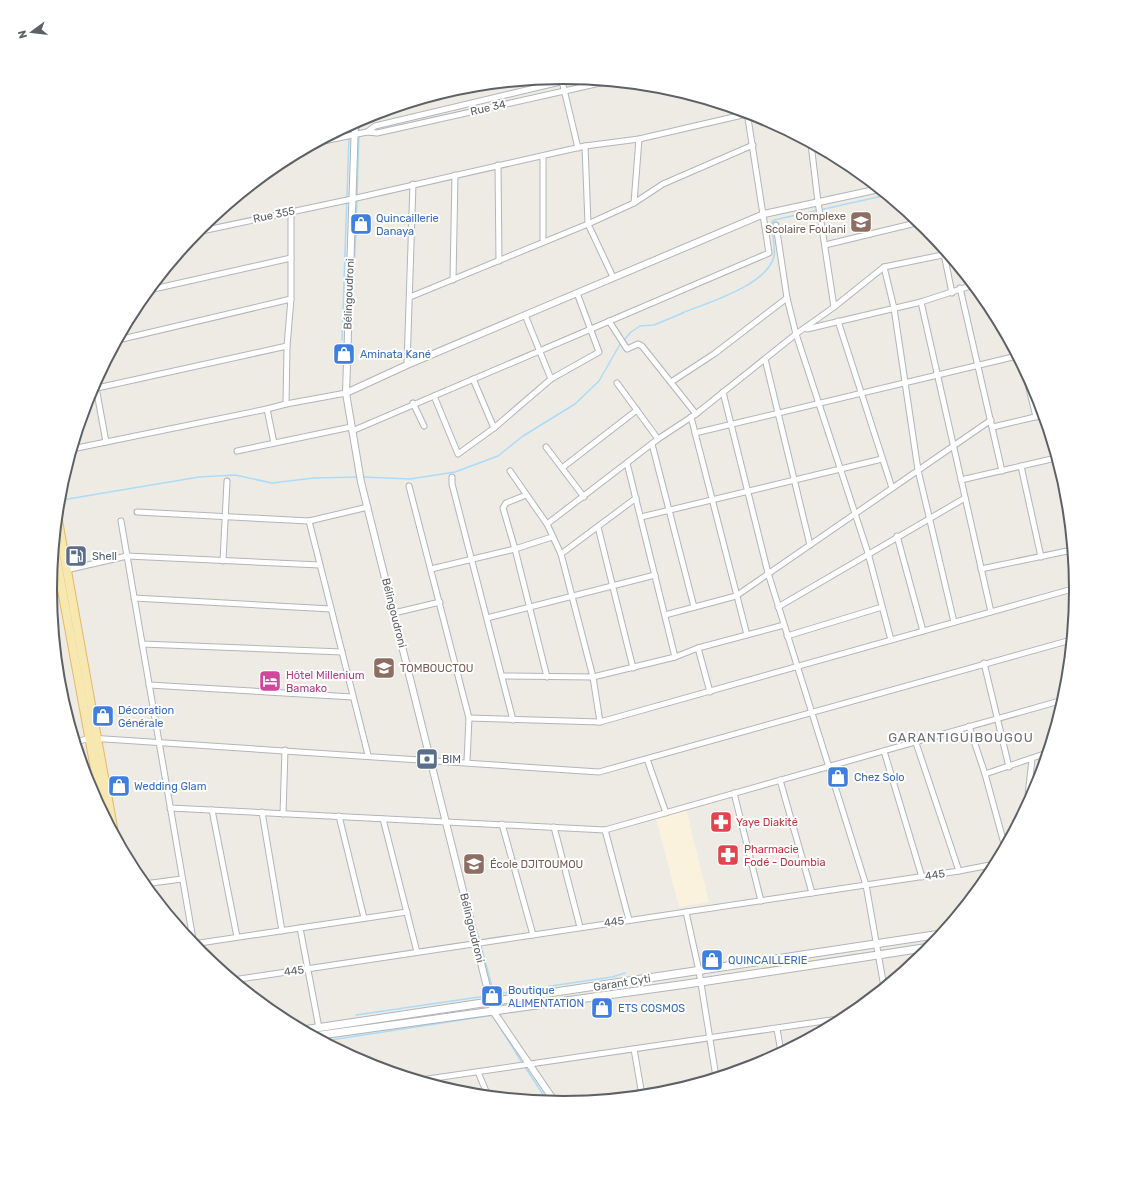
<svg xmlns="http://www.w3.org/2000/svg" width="1126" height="1180" font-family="Rubik,sans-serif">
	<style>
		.commercial { fill: #fbf2dd }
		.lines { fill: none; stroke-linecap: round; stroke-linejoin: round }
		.stream { stroke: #acdbf7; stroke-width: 1.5 }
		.minor-casing { stroke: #b2b5b9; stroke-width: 7 }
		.tertiary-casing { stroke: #b2b5b9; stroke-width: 8 }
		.secondary-casing { stroke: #b1b4b8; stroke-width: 9 }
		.primary-casing { stroke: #e4b968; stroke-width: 10 }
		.minor { stroke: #fff; stroke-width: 5 }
		.tertiary { stroke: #fff; stroke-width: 6 }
		.secondary { stroke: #fff; stroke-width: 7 }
		.primary { stroke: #f7e7b1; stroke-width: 8 }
		.labels { text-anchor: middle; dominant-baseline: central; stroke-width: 4; stroke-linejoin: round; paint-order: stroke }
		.street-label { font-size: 11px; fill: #5d6064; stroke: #fff }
		.education-label { font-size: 11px; fill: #785e54; stroke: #fff; text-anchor: start }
		.shop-label { font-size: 11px; fill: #366cbe; stroke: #fff; text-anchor: start }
		.service-label { font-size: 11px; fill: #4e5e75; stroke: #fff; text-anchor: start }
		.hotel-label { font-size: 11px; fill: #b23c85; stroke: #fff; text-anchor: start }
		.health-label { font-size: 11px; fill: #be3a42; stroke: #fff; text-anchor: start }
		.quarter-label { font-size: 13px; letter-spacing: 1px; fill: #6e7276; stroke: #fff }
		.rim { fill: none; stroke: #5d6064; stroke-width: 2 }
	</style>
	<rect width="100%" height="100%" fill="#eeebe5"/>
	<!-- commercial -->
	<polygon class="commercial" points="686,809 709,902 679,907 656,818"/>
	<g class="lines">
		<!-- stream -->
		<g class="stream">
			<polyline points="339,131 349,129"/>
			<polyline points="359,132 360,120"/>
			<polyline points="349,133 350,125"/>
			<polyline points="308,147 349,138"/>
			<polyline points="357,196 359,135"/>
			<path d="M682,313C707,303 768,285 774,256C776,246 771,233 772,222L774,220L887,195"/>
			<polyline points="352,328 357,200"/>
			<polyline points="342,340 349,137"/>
			<polyline points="363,477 410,479 455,472 498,456 523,436 575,404 599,381 619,346 631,332 640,326 654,325 683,313"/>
			<polyline points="62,500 199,477 235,475 272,483 314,478 359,477"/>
			<polyline points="478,935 494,994"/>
			<polyline points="490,995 612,977 625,973"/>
			<polyline points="498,1014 557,1006"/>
			<polyline points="356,1015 486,996"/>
			<polyline points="492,1015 523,1064"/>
			<polyline points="324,1041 494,1015"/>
			<polyline points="525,1067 548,1102"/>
		</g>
		<!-- minor casing -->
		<g class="minor-casing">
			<g id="minor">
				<polyline points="561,77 578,148"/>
				<polyline points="367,132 375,126 577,78"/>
				<polyline points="319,142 367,132 377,133 609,81"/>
				<polyline points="811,144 818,202 834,307"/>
				<polyline points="585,146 588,224 613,277"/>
				<polyline points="498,165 499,261"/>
				<polyline points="634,203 639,139"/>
				<polyline points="776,225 787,298 796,334 868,553 891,640"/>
				<polyline points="197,232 352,199 585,146 639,139 751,113"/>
				<polyline points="543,242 543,157"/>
				<polyline points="825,245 920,222"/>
				<polyline points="944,254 952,293"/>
				<polyline points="884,267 894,308 918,470 954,622"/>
				<polyline points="453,280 455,175"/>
				<polyline points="960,288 1002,471"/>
				<polyline points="149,290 291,258"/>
				<polyline points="410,297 588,224 634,203 663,184 753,145"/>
				<polyline points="921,302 991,612"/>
				<polyline points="525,315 551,379"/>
				<polyline points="609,321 627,349 638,344 642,346 696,414"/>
				<polyline points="838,321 892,488"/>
				<polyline points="807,329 921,302 973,285"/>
				<polyline points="118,340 291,299"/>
				<polyline points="765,359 810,545"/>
				<polyline points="407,365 413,184"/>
				<polyline points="1025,372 1036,417"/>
				<polyline points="473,379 494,428"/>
				<polyline points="95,382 106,442"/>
				<polyline points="671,382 714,354 787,298"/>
				<polyline points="617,383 658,439"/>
				<polyline points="97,388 287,346"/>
				<polyline points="723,392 768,573 866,885 884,987"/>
				<polyline points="434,396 458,454 494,428 551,379 599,352 577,293"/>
				<polyline points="413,403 424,426"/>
				<polyline points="286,404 287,346 291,299 291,212"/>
				<polyline points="267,409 274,443"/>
				<polyline points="691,417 747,635"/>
				<polyline points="993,427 1043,415"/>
				<polyline points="352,431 769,253 747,112"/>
				<polyline points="695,433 1017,356"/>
				<polyline points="652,444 694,607"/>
				<polyline points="546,447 584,497"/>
				<polyline points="72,449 267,409 286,404 346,393"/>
				<polyline points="237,451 351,427"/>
				<polyline points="627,463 675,657"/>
				<polyline points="1021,466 1041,557"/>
				<polyline points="562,468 637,410"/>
				<polyline points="510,471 547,524 561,554 593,677 600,722"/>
				<polyline points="452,477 452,484 513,720"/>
				<polyline points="961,480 1056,458"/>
				<polyline points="409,486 469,718 467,761"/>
				<polyline points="526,495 506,503 503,508 515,549 547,677"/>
				<polyline points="137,512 309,521 368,507"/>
				<polyline points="641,517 882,459"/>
				<polyline points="121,521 194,945"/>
				<polyline points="309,521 368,755"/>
				<polyline points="547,524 658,439 696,414 796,334 834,307 884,267 947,254"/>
				<polyline points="598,527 633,668"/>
				<polyline points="897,536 923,631"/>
				<polyline points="561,554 636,498"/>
				<polyline points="223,561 227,481"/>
				<polyline points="431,569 515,549 552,537"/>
				<polyline points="981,569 1072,550"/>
				<polyline points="66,570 127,556 320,565"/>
				<polyline points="134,598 331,609"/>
				<polyline points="778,607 965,498"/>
				<polyline points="394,613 440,602"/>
				<polyline points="665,615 736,596 991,420"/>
				<polyline points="487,618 655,575"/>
				<polyline points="787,636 882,607"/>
				<polyline points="142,644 342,652"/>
				<polyline points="698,648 710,692"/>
				<polyline points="984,663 1009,767"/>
				<polyline points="502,676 593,677 675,657 698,648 784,625"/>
				<polyline points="149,685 353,697"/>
				<polyline points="469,718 600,722 1076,588"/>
				<polyline points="969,726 985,774 1005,847"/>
				<polyline points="76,742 90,738 599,772 1071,640"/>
				<polyline points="916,743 959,871"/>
				<polyline points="884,751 922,877"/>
				<polyline points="647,759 666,813"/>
				<polyline points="985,774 1047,753"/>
				<polyline points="780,780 812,893"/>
				<polyline points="734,793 761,901"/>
				<polyline points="1027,805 1032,759"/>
				<polyline points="170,808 605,830 1063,700"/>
				<polyline points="212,810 237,937"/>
				<polyline points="262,812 282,931"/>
				<polyline points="283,814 285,750"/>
				<polyline points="339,816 364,918"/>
				<polyline points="383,819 417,952"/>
				<polyline points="502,824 533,935"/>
				<polyline points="554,827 580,927"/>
				<polyline points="605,830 629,920"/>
				<polyline points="144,884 182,879"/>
				<polyline points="686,912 699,971 716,1077"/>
				<polyline points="300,928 319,1028"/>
				<polyline points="193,944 407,912"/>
				<polyline points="233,980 959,871 995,864"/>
				<polyline points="777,1029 781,1052"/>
				<polyline points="634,1049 642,1095"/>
				<polyline points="478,1072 488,1096"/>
				<polyline points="421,1080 845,1018"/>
				<polyline points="589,1100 683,1087"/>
			</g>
		</g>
		<!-- tertiary casing -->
		<g class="tertiary-casing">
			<g id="tertiary">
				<polyline points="355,122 346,393 361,482 493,1011 555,1102"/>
				<polyline points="346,393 407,365 764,214 879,189"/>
			</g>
		</g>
		<!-- secondary casing -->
		<g class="secondary-casing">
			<g id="secondary">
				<polyline points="303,1030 941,934"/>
				<polyline points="314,1036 701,982 930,947"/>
			</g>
		</g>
		<!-- primary casing -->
		<g class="primary-casing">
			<g id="primary">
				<polyline points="57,515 114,833"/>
				<polyline points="54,546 103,812"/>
			</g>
		</g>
		<!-- minor -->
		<use href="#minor" class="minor"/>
		<!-- tertiary -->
		<use href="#tertiary" class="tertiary"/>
		<!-- secondary -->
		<use href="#secondary" class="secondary"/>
		<!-- primary -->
		<use href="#primary" class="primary"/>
	</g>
	<!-- icons -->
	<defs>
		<g id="school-square" transform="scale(1.15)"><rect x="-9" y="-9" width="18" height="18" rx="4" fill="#8d6e63" stroke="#fff"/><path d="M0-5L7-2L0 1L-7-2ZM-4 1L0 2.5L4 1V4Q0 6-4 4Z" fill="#fff"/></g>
		<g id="shop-square" transform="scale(1.15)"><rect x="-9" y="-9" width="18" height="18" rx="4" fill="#3f7fe0" stroke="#fff"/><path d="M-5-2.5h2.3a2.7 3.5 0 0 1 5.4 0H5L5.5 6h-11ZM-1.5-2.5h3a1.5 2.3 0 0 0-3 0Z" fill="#fff"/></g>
		<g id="fuel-square" transform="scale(1.15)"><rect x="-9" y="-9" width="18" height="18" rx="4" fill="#5c6f8a" stroke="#fff"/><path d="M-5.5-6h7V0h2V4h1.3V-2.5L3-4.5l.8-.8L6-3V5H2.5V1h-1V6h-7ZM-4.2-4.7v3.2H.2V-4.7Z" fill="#fff"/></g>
		<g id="hotel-square" transform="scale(1.15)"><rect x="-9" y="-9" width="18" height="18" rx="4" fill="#d1479c" stroke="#fff"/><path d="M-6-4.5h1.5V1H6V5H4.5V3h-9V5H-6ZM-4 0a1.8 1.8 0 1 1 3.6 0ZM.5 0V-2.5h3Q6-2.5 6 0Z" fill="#fff"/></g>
		<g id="bank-square" transform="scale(1.15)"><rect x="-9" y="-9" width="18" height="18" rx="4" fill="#5c6f8a" stroke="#fff"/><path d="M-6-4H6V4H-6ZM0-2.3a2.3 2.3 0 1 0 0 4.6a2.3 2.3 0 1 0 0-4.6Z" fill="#fff"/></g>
		<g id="pharmacy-square" transform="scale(1.15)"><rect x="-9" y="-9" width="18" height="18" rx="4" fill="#e0444e" stroke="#fff"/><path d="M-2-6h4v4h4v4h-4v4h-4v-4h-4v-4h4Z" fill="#fff"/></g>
	</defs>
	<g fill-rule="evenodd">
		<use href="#school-square" x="861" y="222"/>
		<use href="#shop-square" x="361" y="224"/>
		<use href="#shop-square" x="344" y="354"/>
		<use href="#fuel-square" x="76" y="556"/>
		<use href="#school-square" x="384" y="668"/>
		<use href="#hotel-square" x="270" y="681"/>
		<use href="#shop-square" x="103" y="716"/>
		<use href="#bank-square" x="427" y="759"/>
		<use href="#shop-square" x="838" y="777"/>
		<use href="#shop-square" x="119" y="786"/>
		<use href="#pharmacy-square" x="721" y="822"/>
		<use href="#pharmacy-square" x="728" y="855"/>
		<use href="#school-square" x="474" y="864"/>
		<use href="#shop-square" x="712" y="960"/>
		<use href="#shop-square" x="492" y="996"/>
		<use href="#shop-square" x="602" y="1008"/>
	</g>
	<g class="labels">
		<!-- street labels -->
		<g class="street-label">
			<text transform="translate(488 108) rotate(-13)">Rue 34</text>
			<text transform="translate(274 215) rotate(-12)">Rue 355</text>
			<text transform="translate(349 294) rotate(-88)">Bélingoudroni</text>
			<text transform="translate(394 613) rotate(76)">Bélingoudroni</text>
			<text transform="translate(935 875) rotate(-9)">445</text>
			<text transform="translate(614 922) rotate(-7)">445</text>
			<text transform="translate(472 928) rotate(76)">Bélingoudroni</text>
			<text transform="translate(294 971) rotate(-8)">445</text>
			<text transform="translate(622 983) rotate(-9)">Garant Cyti</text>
		</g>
		<!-- education labels -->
		<g class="education-label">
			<text x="846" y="216" text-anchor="end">Complexe<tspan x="846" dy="13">Scolaire Foulani</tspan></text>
			<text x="400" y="668">TOMBOUCTOU</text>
			<text x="490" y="864">École DJITOUMOU</text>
		</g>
		<!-- shop labels -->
		<g class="shop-label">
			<text x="376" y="218">Quincaillerie<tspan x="376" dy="13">Danaya</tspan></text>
			<text x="360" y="354">Aminata Kané</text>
			<text x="118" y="710">Décoration<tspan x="118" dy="13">Générale</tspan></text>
			<text x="854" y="777">Chez Solo</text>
			<text x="134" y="786">Wedding Glam</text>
			<text x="728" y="960">QUINCAILLERIE</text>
			<text x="508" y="990">Boutique<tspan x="508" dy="13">ALIMENTATION</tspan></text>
			<text x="618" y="1008">ETS COSMOS</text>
		</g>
		<!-- service labels -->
		<g class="service-label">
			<text x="92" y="556">Shell</text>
			<text x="442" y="759">BIM</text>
		</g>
		<!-- hotel labels -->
		<g class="hotel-label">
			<text x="286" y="675">Hôtel Millenium<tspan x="286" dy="13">Bamako</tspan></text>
		</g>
		<!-- health labels -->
		<g class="health-label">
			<text x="736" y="822">Yaye Diakité</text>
			<text x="744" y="849">Pharmacie<tspan x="744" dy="13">Fodé - Doumbia</tspan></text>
		</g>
		<!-- quarter labels -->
		<g class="quarter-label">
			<text x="961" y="737">GARANTIGUIBOUGOU</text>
		</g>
	</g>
	<!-- crop -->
	<path d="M0 0H1126V1180H0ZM57 590a506 506 0 1 1 1012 0a506 506 0 1 1-1012 0Z" fill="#fff" fill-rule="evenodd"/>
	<path class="rim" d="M57 590a506 506 0 1 1 1012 0a506 506 0 1 1-1012 0Z"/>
	<!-- north arrow -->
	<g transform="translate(32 32) rotate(255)" stroke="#ffffff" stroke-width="3" paint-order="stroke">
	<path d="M0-3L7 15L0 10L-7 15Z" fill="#5d6064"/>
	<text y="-6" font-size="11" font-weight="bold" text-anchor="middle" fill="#5d6064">N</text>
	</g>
</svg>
